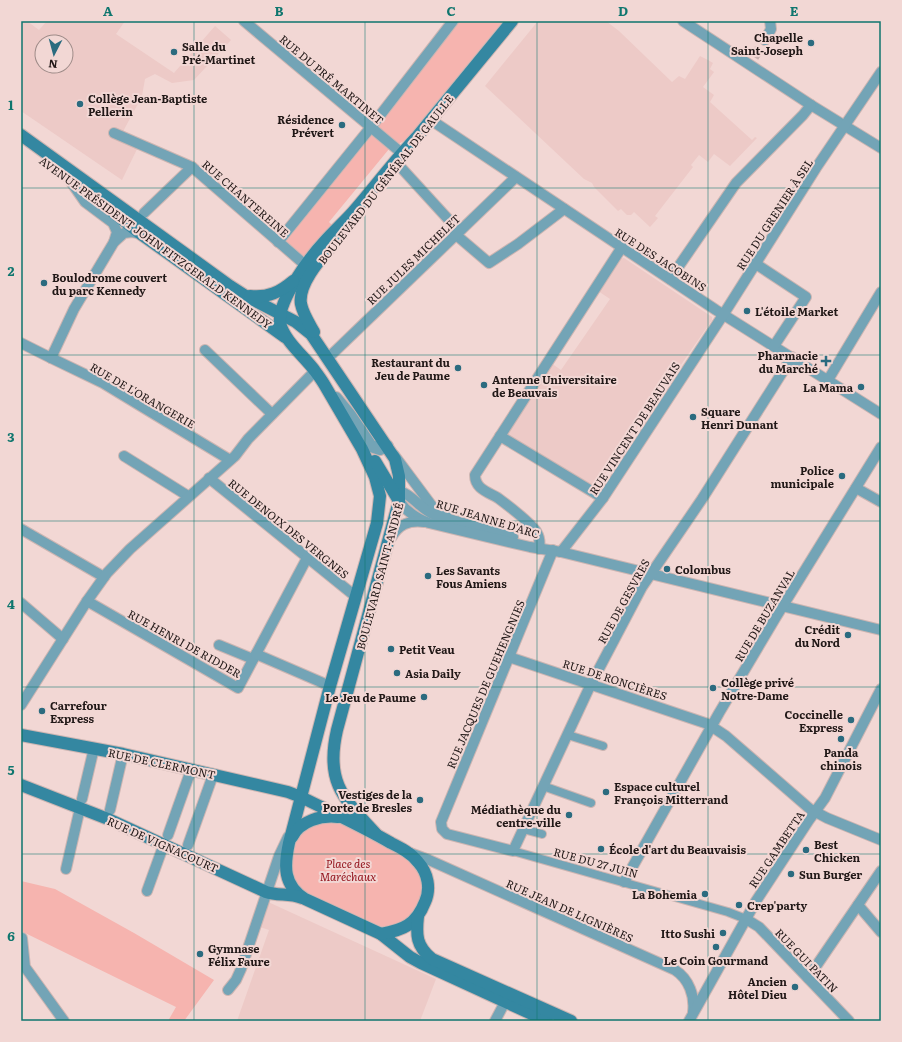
<svg xmlns="http://www.w3.org/2000/svg" width="902" height="1042" font-family="Literata,serif">
	<style>
		.built { fill: #edcac7; fill-rule: evenodd }
		.green { fill: #f6b4af }
		.lines { fill: none; stroke-linecap: round; stroke-linejoin: round }
		.minor-tunnel { stroke: #c8b1ae; stroke-width: 10; stroke-dasharray: 10 5; stroke-linecap: butt }
		.pedestrian-casing { stroke: #ccb5b2; stroke-width: 10 }
		.minor-casing { stroke: #ccb5b2; stroke-width: 12 }
		.tertiary-casing { stroke: #ccb5b2; stroke-width: 14 }
		.secondary-casing { stroke: #ccb5b2; stroke-width: 14 }
		.pedestrian { stroke: #73a4b6; stroke-width: 8 }
		.minor { stroke: #73a4b6; stroke-width: 10 }
		.tertiary { stroke: #73a4b6; stroke-width: 12 }
		.secondary { stroke: #3487a1; stroke-width: 12 }
		.grid { fill: none; stroke: #0f766e; stroke-width: 1; stroke-opacity: 0.55 }
		.poi-dot { fill: #2b6b7f; stroke: #f2d7d4; stroke-width: 1.5 }
		.labels { text-anchor: middle; dominant-baseline: central; stroke-width: 4; stroke-linejoin: round; paint-order: stroke }
		.poi-label { font-size: 11px; font-weight: bold; fill: #211817; stroke: #f2d7d4; text-anchor: start }
		.street-label { font-size: 11px; fill: #211817; stroke: #f2d7d4 }
		.park-label { font-size: 11px; font-style: italic; fill: #951720; stroke: #f2d7d4 }
		.neatline { fill: none; stroke: #0f766e; stroke-width: 1.5 }
		.grid-label { font-size: 13px; text-anchor: middle; font-weight: bold; fill: #0f766e }
	</style>
	<rect width="100%" height="100%" fill="#f2d7d4"/>
	<!-- built -->
	<g class="built">
		<path d="M21,21H27L39,30L47,21H125L116,34L174,73L215,26L231,40L194,80L172,83L155,74L145,79L142,96L119,139L138,147L122,180L21,111ZM42,42H66V66H42Z"/>
		<polygon points="538,21 606,21 619,31 672,82 679,76 685,79 700,56 708,60 713,63 710,69 714,72 703,87 714,95 710,102 752,140 755,137 757,138 730,166 714,154 708,162 699,155 691,165 693,167 655,216 658,218 650,227 634,212 631,215 627,215 621,209 618,211 594,187 592,183 584,179 485,86"/>
		<polygon points="624,258 712,317 712,320 597,486 595,486 508,436 507,432 551,363 561,370 610,299 598,291 619,259"/>
		<polygon points="266,901 436,979 420,1021 237,1021 269,930 260,927"/>
	</g>
	<!-- green -->
	<g class="green">
		<polygon points="459,21 503,21 406,140 389,149 329,222 332,225 305,256 299,256 284,241 380,124"/>
		<path d="M330,821C337,823 344,824 350,827C365,833 407,855 415,866C435,895 410,932 376,926L308,895L299,888L292,873V861L296,842L298,836L309,825Z"/>
		<polygon points="21,881 55,889 134,933 214,980 184,1021 168,1021 176,1007 21,931"/>
	</g>
	<g class="lines">
		<!-- minor-tunnel -->
		<polyline class="minor-tunnel" points="754,57 765,40"/>
		<!-- pedestrian casing -->
		<g class="pedestrian-casing">
			<g id="pedestrian">
				<polyline points="568,735 603,746"/>
				<polyline points="543,786 591,803"/>
				<polyline points="523,829 542,834"/>
				<polyline points="513,851 728,912 746,919"/>
			</g>
		</g>
		<!-- minor casing -->
		<g class="minor-casing">
			<g id="minor">
				<polyline points="244,21 404,155"/>
				<polyline points="683,21 811,105 881,148"/>
				<polyline points="765,40 771,29 770,21"/>
				<polyline points="431,120 716,310 881,414"/>
				<polyline points="114,133 192,167 311,270"/>
				<polyline points="395,161 459,231"/>
				<polyline points="69,179 85,202 113,223 117,232 114,242"/>
				<polyline points="144,213 192,167"/>
				<polyline points="455,234 489,263 518,244 564,209"/>
				<polyline points="278,242 371,127 453,21"/>
				<polyline points="756,264 806,297 774,346"/>
				<polyline points="670,279 736,183 803,115 811,105"/>
				<polyline points="21,343 51,358 103,383 230,460"/>
				<polyline points="205,350 272,414"/>
				<polyline points="51,358 74,309 114,242 124,233 132,232 141,234"/>
				<polyline points="328,358 516,177"/>
				<polyline points="828,380 881,292"/>
				<polyline points="500,436 603,498"/>
				<polyline points="394,455 432,506 440,512 446,514"/>
				<polyline points="124,456 188,496"/>
				<polyline points="209,478 355,596"/>
				<polyline points="856,488 881,502"/>
				<path d="M400,491C414,496 421,510 435,515L513,537"/>
				<path d="M399,501C406,511 418,519 429,523L530,547L561,552L881,630"/>
				<polyline points="21,529 104,577"/>
				<path d="M391,538C398,525 408,520 424,522"/>
				<path d="M539,549C540,543 540,538 537,533C534,525 506,504 498,498C488,492 475,489 475,475L622,247"/>
				<polyline points="553,550 441,822 442,829 447,834 513,851 591,684 642,587 702,499 792,357"/>
				<polyline points="561,552 603,498 725,312 816,168 881,72"/>
				<polyline points="87,601 238,688 307,558"/>
				<polyline points="21,603 63,639"/>
				<polyline points="219,645 253,659"/>
				<polyline points="256,654 330,686"/>
				<polyline points="509,657 708,724 726,736 810,809 827,818 881,840"/>
				<polyline points="21,705 87,601 107,573 130,549 235,456 248,439 315,371"/>
				<polyline points="82,799 94,748"/>
				<polyline points="110,810 123,754"/>
				<polyline points="168,835 191,770"/>
				<polyline points="188,845 213,775"/>
				<path d="M410,853L429,860L675,970C689,979 695,996 693,1012"/>
				<polyline points="66,869 80,808"/>
				<polyline points="624,882 719,713 776,617 881,447"/>
				<polyline points="147,891 164,844"/>
				<polyline points="858,905 881,932"/>
				<polyline points="746,919 759,927 849,1021"/>
				<polyline points="22,938 25,967 64,1021"/>
				<polyline points="808,978 881,871"/>
				<polyline points="228,990 236,980 241,969 279,856 288,837"/>
				<polyline points="495,1021 505,1002"/>
				<polyline points="689,1021 756,901 809,820 825,798 881,689"/>
			</g>
		</g>
		<!-- tertiary casing -->
		<g class="tertiary-casing">
			<polyline id="tertiary" points="336,398 350,415 371,446 380,449 387,446"/>
		</g>
		<!-- secondary casing -->
		<g class="secondary-casing">
			<g id="secondary">
				<path d="M21,135L230,286L244,295L296,322L311,334L395,459L399,476V501L337,730C325,782 343,798 376,834"/>
				<path d="M416,138C393,162 374,188 353,212C344,222 334,231 325,241C310,257 278,300 280,322C283,340 305,357 315,371C318,375 321,379 324,384L362,449L375,477L380,496L377,523L330,686L289,843C284,866 283,885 305,899L381,934L410,957L421,963L547,1021"/>
				<polyline points="411,144 512,21"/>
				<polyline points="96,199 141,234 285,337"/>
				<path d="M250,296C268,298 280,292 293,281"/>
				<path d="M314,332C309,323 303,314 301,304C297,281 329,250 342,233"/>
				<polyline points="375,461 399,501"/>
				<path d="M21,735L123,754L288,792L301,797C331,812 362,826 391,843C401,848 411,853 418,862C428,873 431,889 425,902C416,925 403,930 381,934"/>
				<path d="M21,785L108,819L266,892C278,896 290,893 302,898"/>
				<path d="M292,837C300,821 321,815 338,817"/>
				<path d="M418,916C416,935 416,946 432,959L571,1021"/>
			</g>
		</g>
		<!-- pedestrian -->
		<use href="#pedestrian" class="pedestrian"/>
		<!-- minor -->
		<use href="#minor" class="minor"/>
		<!-- tertiary -->
		<use href="#tertiary" class="tertiary"/>
		<!-- secondary -->
		<use href="#secondary" class="secondary"/>
	</g>
	<!-- grid -->
	<path class="grid" d="M194,21V1021M365,21V1021M537,21V1021M708,21V1021M21,188H881M21,355H881M21,521H881M21,687H881M21,854H881"/>
	<!-- markers -->
	<g class="poi-dot">
		<circle cx="811" cy="43" r="4"/>
		<circle cx="174" cy="52" r="4"/>
		<circle cx="80" cy="104" r="4"/>
		<circle cx="342" cy="125" r="4"/>
		<circle cx="44" cy="283" r="4"/>
		<circle cx="747" cy="311" r="4"/>
		<path d="M824 355h4v4h4v4h-4v4h-4v-4h-4v-4h4z"/>
		<circle cx="458" cy="368" r="4"/>
		<circle cx="484" cy="385" r="4"/>
		<circle cx="861" cy="387" r="4"/>
		<circle cx="693" cy="417" r="4"/>
		<circle cx="842" cy="476" r="4"/>
		<circle cx="667" cy="569" r="4"/>
		<circle cx="428" cy="576" r="4"/>
		<circle cx="848" cy="635" r="4"/>
		<circle cx="391" cy="649" r="4"/>
		<circle cx="397" cy="673" r="4"/>
		<circle cx="713" cy="688" r="4"/>
		<circle cx="424" cy="697" r="4"/>
		<circle cx="42" cy="711" r="4"/>
		<circle cx="851" cy="720" r="4"/>
		<circle cx="841" cy="739" r="4"/>
		<circle cx="606" cy="792" r="4"/>
		<circle cx="420" cy="800" r="4"/>
		<circle cx="569" cy="815" r="4"/>
		<circle cx="601" cy="849" r="4"/>
		<circle cx="806" cy="850" r="4"/>
		<circle cx="791" cy="874" r="4"/>
		<circle cx="705" cy="894" r="4"/>
		<circle cx="739" cy="905" r="4"/>
		<circle cx="723" cy="933" r="4"/>
		<circle cx="716" cy="947" r="4"/>
		<circle cx="200" cy="954" r="4"/>
		<circle cx="795" cy="987" r="4"/>
	</g>
	<g class="labels">
		<!-- poi labels -->
		<g class="poi-label">
			<text x="803" y="37" text-anchor="end">Chapelle<tspan x="803" dy="13">Saint-Joseph</tspan></text>
			<text x="182" y="46">Salle du<tspan x="182" dy="13">Pré-Martinet</tspan></text>
			<text x="88" y="98">Collège Jean-Baptiste<tspan x="88" dy="13">Pellerin</tspan></text>
			<text x="334" y="119" text-anchor="end">Résidence<tspan x="334" dy="13">Prévert</tspan></text>
			<text x="52" y="277">Boulodrome couvert<tspan x="52" dy="13">du parc Kennedy</tspan></text>
			<text x="755" y="311">L'étoile Market</text>
			<text x="818" y="355" text-anchor="end">Pharmacie<tspan x="818" dy="13">du Marché</tspan></text>
			<text x="450" y="362" text-anchor="end">Restaurant du<tspan x="450" dy="13">Jeu de Paume</tspan></text>
			<text x="492" y="379">Antenne Universitaire<tspan x="492" dy="13">de Beauvais</tspan></text>
			<text x="853" y="387" text-anchor="end">La Mama</text>
			<text x="701" y="411">Square<tspan x="701" dy="13">Henri Dunant</tspan></text>
			<text x="834" y="470" text-anchor="end">Police<tspan x="834" dy="13">municipale</tspan></text>
			<text x="675" y="569">Colombus</text>
			<text x="436" y="570">Les Savants<tspan x="436" dy="13">Fous Amiens</tspan></text>
			<text x="840" y="629" text-anchor="end">Crédit<tspan x="840" dy="13">du Nord</tspan></text>
			<text x="399" y="649">Petit Veau</text>
			<text x="405" y="673">Asia Daily</text>
			<text x="721" y="682">Collège privé<tspan x="721" dy="13">Notre-Dame</tspan></text>
			<text x="416" y="697" text-anchor="end">Le Jeu de Paume</text>
			<text x="50" y="705">Carrefour<tspan x="50" dy="13">Express</tspan></text>
			<text x="843" y="714" text-anchor="end">Coccinelle<tspan x="843" dy="13">Express</tspan></text>
			<text x="841" y="752" text-anchor="middle">Panda<tspan x="841" dy="13">chinois</tspan></text>
			<text x="614" y="786">Espace culturel<tspan x="614" dy="13">François Mitterrand</tspan></text>
			<text x="412" y="794" text-anchor="end">Vestiges de la<tspan x="412" dy="13">Porte de Bresles</tspan></text>
			<text x="561" y="809" text-anchor="end">Médiathèque du<tspan x="561" dy="13">centre-ville</tspan></text>
			<text x="814" y="844">Best<tspan x="814" dy="13">Chicken</tspan></text>
			<text x="609" y="849">École d'art du Beauvaisis</text>
			<text x="799" y="874">Sun Burger</text>
			<text x="697" y="894" text-anchor="end">La Bohemia</text>
			<text x="747" y="905">Crep'party</text>
			<text x="715" y="933" text-anchor="end">Itto Sushi</text>
			<text x="208" y="948">Gymnase<tspan x="208" dy="13">Félix Faure</tspan></text>
			<text x="716" y="960" text-anchor="middle">Le Coin Gourmand</text>
			<text x="787" y="981" text-anchor="end">Ancien<tspan x="787" dy="13">Hôtel Dieu</tspan></text>
		</g>
		<!-- street labels -->
		<g class="street-label">
			<text transform="translate(332 79) rotate(40)">RUE DU PRÉ MARTINET</text>
			<text transform="translate(385 179) rotate(-52)">BOULEVARD DU GÉNÉRAL DE GAULLE</text>
			<text transform="translate(246 198) rotate(41)">RUE CHANTEREINE</text>
			<text transform="translate(774 214) rotate(-57)">RUE DU GRENIER À SEL</text>
			<text transform="translate(156 242) rotate(36)">AVENUE PRÉSIDENT JOHN FITZGERALD KENNEDY</text>
			<text transform="translate(413 259) rotate(-44)">RUE JULES MICHELET</text>
			<text transform="translate(661 259) rotate(33)">RUE DES JACOBINS</text>
			<text transform="translate(143 395) rotate(30)">RUE DE L'ORANGERIE</text>
			<text transform="translate(634 428) rotate(-57)">RUE VINCENT DE BEAUVAIS</text>
			<text transform="translate(488 518) rotate(17)">RUE JEANNE D'ARC</text>
			<text transform="translate(289 528) rotate(39)">RUE DENOIX DES VERGNES</text>
			<text transform="translate(379 576) rotate(-75)">BOULEVARD SAINT-ANDRÉ</text>
			<text transform="translate(623 601) rotate(-61)">RUE DE GESVRES</text>
			<text transform="translate(764 615) rotate(-59)">RUE DE BUZANVAL</text>
			<text transform="translate(185 643) rotate(29)">RUE HENRI DE RIDDER</text>
			<text transform="translate(615 679) rotate(18)">RUE DE RONCIÈRES</text>
			<text transform="translate(485 684) rotate(-67)">RUE JACQUES DE GUEHENGNIES</text>
			<text transform="translate(162 763) rotate(12)">RUE DE CLERMONT</text>
			<text transform="translate(163 844) rotate(24)">RUE DE VIGNACOURT</text>
			<text transform="translate(776 849) rotate(-56)">RUE GAMBETTA</text>
			<text transform="translate(596 862) rotate(15)">RUE DU 27 JUIN</text>
			<text transform="translate(570 910) rotate(24)">RUE JEAN DE LIGNIÈRES</text>
			<text transform="translate(807 960) rotate(46)">RUE GUI PATIN</text>
		</g>
		<!-- park labels -->
		<g class="park-label">
			<text x="348" y="863">Place des<tspan x="348" dy="13">Maréchaux</tspan></text>
		</g>
	</g>
	<!-- border -->
	<rect width="902" height="1042" fill="none" stroke="#f2d7d4" stroke-width="44"/>
	<!-- north arrow -->
	<g transform="translate(54 54) rotate(186)"><circle r="19" fill="#f2d7d4" stroke="#9e8b88"/>
	<path d="M0-3L7 15L0 10L-7 15Z" fill="#2b6b7f"/>
	<text y="-6" font-size="11" font-weight="bold" text-anchor="middle" fill="#211817">N</text>
	</g>
	<rect x="22" y="22" width="858" height="998" class="neatline"/>
	<g class="grid-label">
		<text x="108" y="16">A</text>
		<text x="279" y="16">B</text>
		<text x="451" y="16">C</text>
		<text x="623" y="16">D</text>
		<text x="794" y="16">E</text>
		<text x="11" y="110">1</text>
		<text x="11" y="276">2</text>
		<text x="11" y="442">3</text>
		<text x="11" y="609">4</text>
		<text x="11" y="775">5</text>
		<text x="11" y="941">6</text>
	</g>
</svg>
